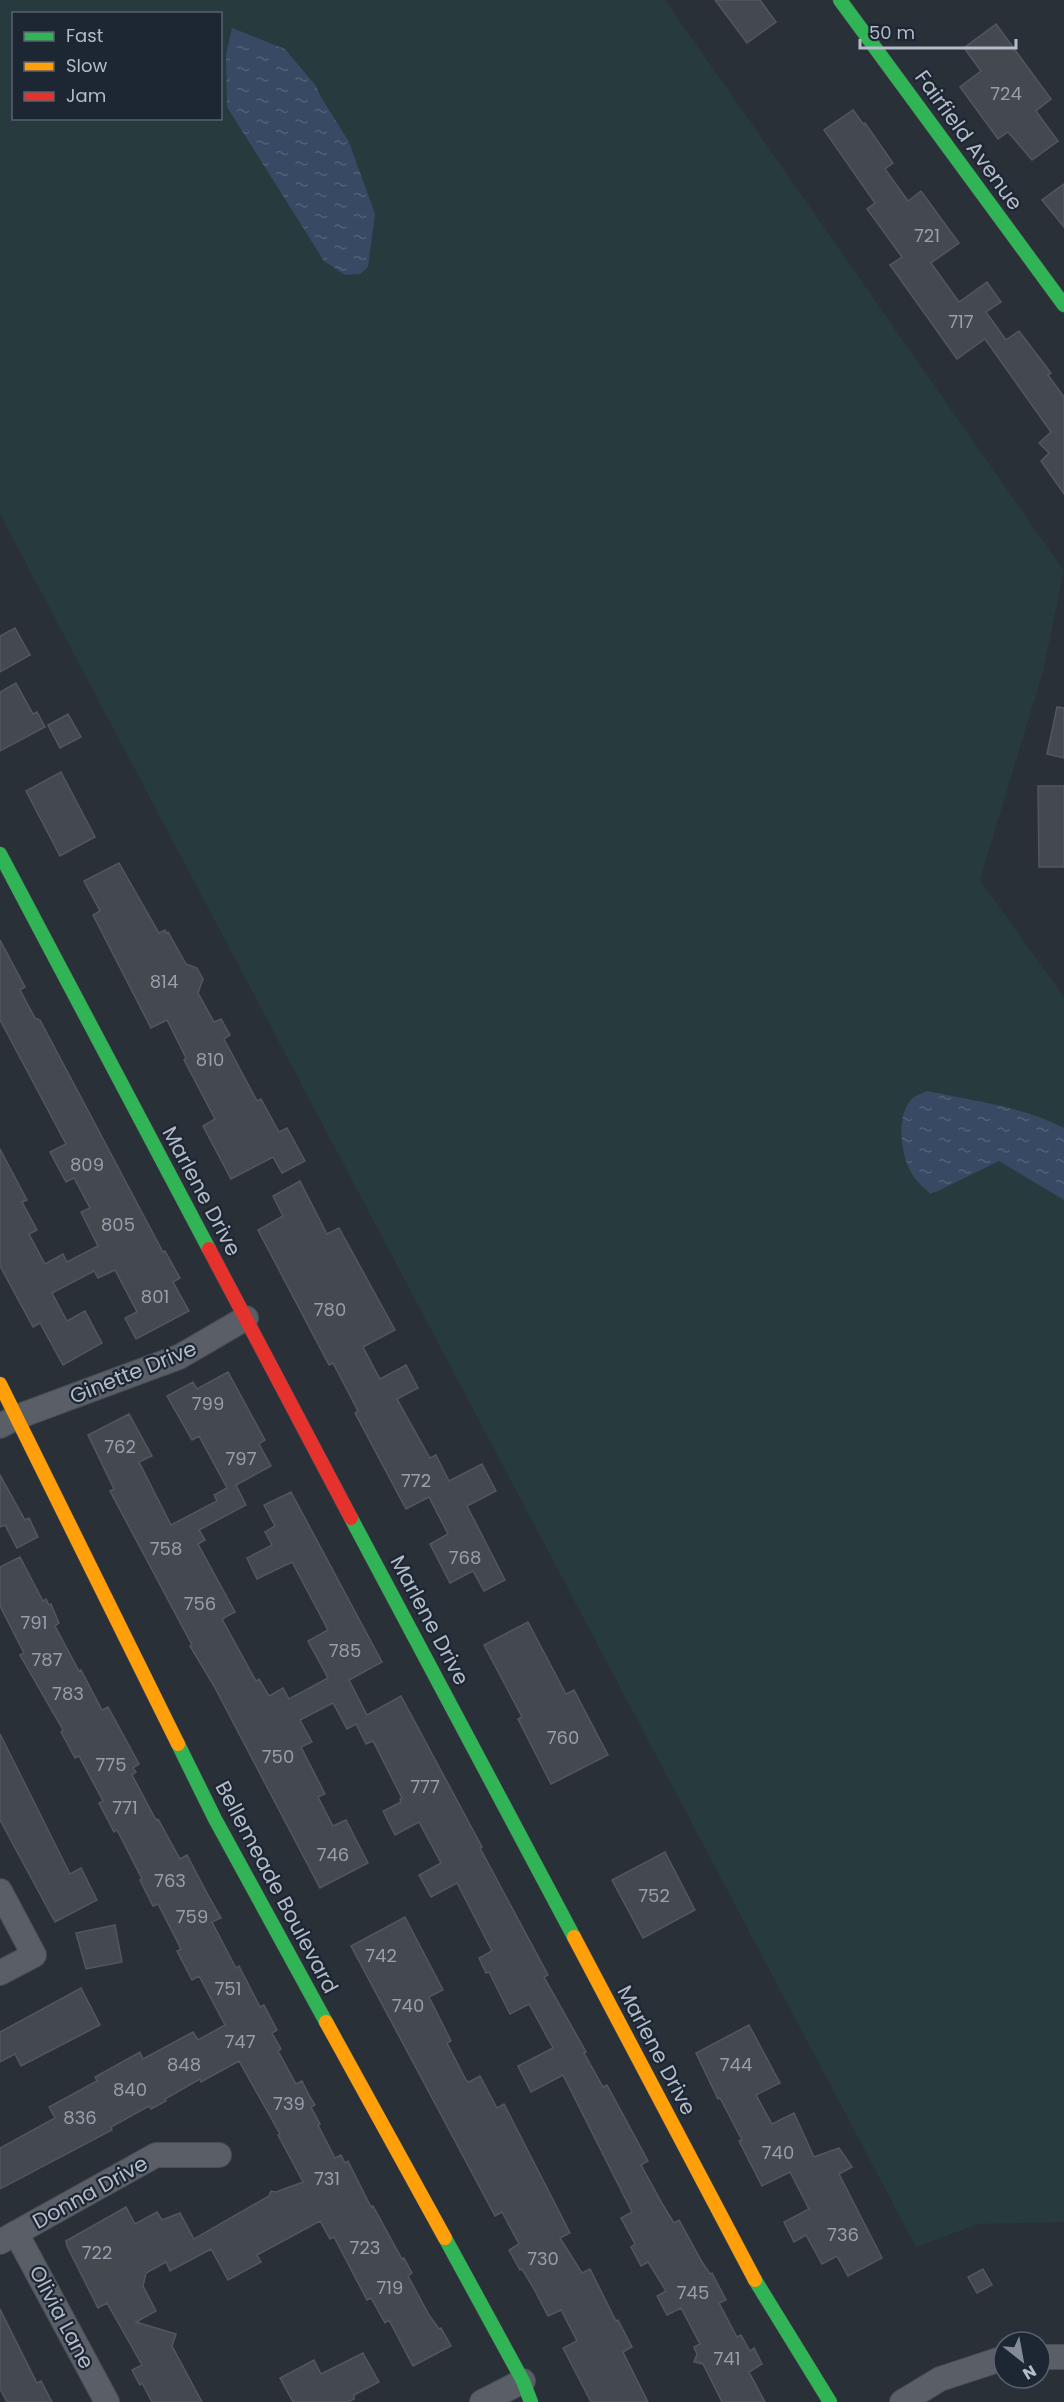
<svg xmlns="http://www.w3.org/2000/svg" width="1064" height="2402" font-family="Poppins,sans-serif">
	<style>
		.grass { fill: #273a3e; fill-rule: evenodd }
		.water { fill: url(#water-ripples) }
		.building { fill: #444950; stroke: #52575f; stroke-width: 1.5 }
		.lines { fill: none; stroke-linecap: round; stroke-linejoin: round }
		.street-casing { stroke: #484c53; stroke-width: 26 }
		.fast-casing { stroke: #484c53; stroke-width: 15 }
		.slow-casing { stroke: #484c53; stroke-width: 15 }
		.jam-casing { stroke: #484c53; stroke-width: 15 }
		.street { stroke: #5a5e66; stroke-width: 24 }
		.fast { stroke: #30b455; stroke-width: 14 }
		.slow { stroke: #ff9f0a; stroke-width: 14 }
		.jam { stroke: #e5322d; stroke-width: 14 }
		.labels { text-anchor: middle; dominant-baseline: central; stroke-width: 4.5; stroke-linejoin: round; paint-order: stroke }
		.number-label { font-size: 18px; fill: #989fab }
		.street-label { font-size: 21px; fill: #b4bcc9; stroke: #1d2633 }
	</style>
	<defs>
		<pattern id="water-ripples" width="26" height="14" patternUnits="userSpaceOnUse" patternTransform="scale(1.5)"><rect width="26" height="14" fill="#384963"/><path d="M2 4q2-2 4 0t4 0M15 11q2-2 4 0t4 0" fill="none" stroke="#526178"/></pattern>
	</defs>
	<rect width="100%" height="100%" fill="#2a3038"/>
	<!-- grass -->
	<path class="grass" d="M0,0H665L1064,571L1043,671L980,880L1064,997V2222L978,2224L916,2247L0,514ZM14,14H220V118H14Z"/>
	<!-- water -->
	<g class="water">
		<polygon points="232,28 285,49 316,86 321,97 349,142 375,214 368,267 360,274 345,275 324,261 227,107 226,54"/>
		<path d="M927,1091C973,1101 1022,1106 1064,1128V1200L999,1161L936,1192L930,1193C922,1187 913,1178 909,1168C900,1150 896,1111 914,1097C917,1095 923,1093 927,1091Z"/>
	</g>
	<!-- building -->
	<g class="building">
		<polygon points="715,0 760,0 776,22 747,43"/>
		<polygon points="996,24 1051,99 1036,111 1058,141 1032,160 1008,132 998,139 960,87 981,71 964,48"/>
		<polygon points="853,110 864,125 865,123 893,163 885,169 908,201 921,191 959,243 931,263 959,302 987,282 1001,302 986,312 1006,340 1019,331 1051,373 1048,375 1064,397 1064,494 1041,461 1049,453 1039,443 1051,432 985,339 957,359 890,265 902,257 867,209 875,203 824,130"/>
		<polygon points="1064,184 1064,227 1042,200"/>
		<polygon points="15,628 30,655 0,672 0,636"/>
		<polygon points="16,683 33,714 37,712 45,727 0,751 0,692"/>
		<polygon points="1057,707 1064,708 1064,758 1047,754"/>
		<polygon points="68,714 81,737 60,748 48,725"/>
		<polygon points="61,772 95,837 60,856 26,791"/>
		<polygon points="1038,786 1064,786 1064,867 1039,867"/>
		<polygon points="119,863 159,933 165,930 166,933 168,932 186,964 197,968 203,979 198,993 214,1022 221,1019 230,1035 224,1039 257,1101 261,1099 279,1132 287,1128 305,1161 282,1173 273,1157 231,1179 203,1126 215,1119 184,1060 186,1058 167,1020 151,1028 93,915 100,911 84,881"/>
		<polygon points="0,940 25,987 20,990 35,1018 40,1020 163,1252 165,1251 180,1278 173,1282 189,1311 136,1339 125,1318 137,1312 115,1270 98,1278 94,1271 52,1293 67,1321 85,1311 102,1343 63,1365 40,1323 33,1327 0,1266 0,1149 27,1200 22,1202 37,1230 29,1234 45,1264 63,1254 67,1262 98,1246 81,1212 90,1208 74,1178 66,1182 50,1152 66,1144 0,1020"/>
		<polygon points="300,1181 327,1234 339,1228 395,1330 363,1347 380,1379 406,1365 418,1388 397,1399 430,1458 436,1455 449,1481 482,1464 496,1491 467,1506 505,1580 484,1591 473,1571 450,1583 430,1544 448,1534 429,1497 406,1509 355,1413 358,1411 333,1363 329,1365 258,1230 283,1216 273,1196"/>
		<polygon points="228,1372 265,1440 259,1444 271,1466 236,1485 246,1505 199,1530 205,1540 198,1544 235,1612 222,1619 256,1681 259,1679 269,1696 283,1688 289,1699 328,1678 308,1641 328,1630 292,1562 257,1579 247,1558 272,1545 265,1532 275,1526 264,1505 291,1492 382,1662 349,1680 367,1715 401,1696 482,1847 480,1848 548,1975 544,1977 586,2052 584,2053 603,2087 607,2085 648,2161 641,2165 663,2205 674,2223 679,2220 702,2262 710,2274 712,2273 726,2300 719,2303 737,2337 741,2335 750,2351 754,2348 762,2364 749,2372 765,2402 722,2402 703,2364 694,2362 697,2354 694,2347 700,2344 681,2308 667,2315 657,2296 666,2291 648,2262 641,2266 631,2247 635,2244 621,2218 632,2212 563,2075 531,2092 518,2066 553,2048 529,2004 510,2014 489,1972 486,1973 479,1958 492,1951 457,1883 431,1897 419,1875 441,1863 419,1822 395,1835 383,1811 401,1802 400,1799 402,1798 373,1741 366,1744 356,1724 347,1729 333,1703 300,1720 312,1742 301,1747 325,1794 318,1797 333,1826 346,1820 368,1863 320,1888 214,1686 190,1646 192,1645 110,1491 114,1489 88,1435 129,1414 152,1456 139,1462 171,1525 217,1501 214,1495 227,1488 199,1436 192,1440 167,1396 193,1382 197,1389"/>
		<polygon points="0,1475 25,1520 29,1518 38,1537 17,1548 5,1525 0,1527"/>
		<polygon points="20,1557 43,1601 46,1599 49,1605 51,1604 59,1623 55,1626 79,1671 81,1670 102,1710 108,1707 139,1764 133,1768 136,1772 132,1775 156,1820 158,1819 180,1859 187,1855 208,1895 221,1918 212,1922 236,1968 239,1966 260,2007 264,2005 277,2030 272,2033 281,2049 278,2051 296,2084 302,2081 310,2097 315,2105 311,2107 320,2124 318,2125 335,2158 341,2155 345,2163 348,2161 371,2207 373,2206 402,2259 404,2258 412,2273 408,2276 429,2315 439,2329 441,2328 451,2346 413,2366 389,2320 385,2323 371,2298 367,2300 334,2237 330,2239 320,2221 257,2255 261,2262 228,2280 211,2249 170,2271 166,2262 146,2273 143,2286 156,2311 136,2322 176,2334 172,2346 202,2402 152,2402 142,2383 140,2385 132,2370 142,2365 107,2303 98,2308 67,2246 66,2241 126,2207 135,2224 157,2212 162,2220 180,2213 194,2239 269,2196 271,2191 276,2192 303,2182 278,2135 280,2134 239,2061 201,2082 200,2079 165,2099 166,2101 151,2109 149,2106 111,2127 112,2130 0,2189 0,2148 55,2118 49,2107 97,2081 95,2077 140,2052 143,2059 193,2032 198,2040 225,2025 199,1976 192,1980 177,1951 181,1949 158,1904 153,1906 140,1880 142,1879 117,1830 114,1832 99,1803 103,1801 79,1756 75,1758 61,1732 63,1730 20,1655 24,1653 0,1606 0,1567"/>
		<polygon points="528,1622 566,1694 574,1690 608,1755 551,1784 518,1719 522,1717 484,1645"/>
		<polygon points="0,1734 70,1874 81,1868 97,1900 55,1922 0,1820"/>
		<polygon points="665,1852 695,1910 643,1938 612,1880"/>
		<polygon points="405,1917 443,1990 429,1997 451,2041 447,2043 466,2080 469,2082 480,2076 497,2108 504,2104 570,2233 560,2238 582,2273 590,2269 616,2321 618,2320 632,2347 623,2352 648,2402 591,2402 563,2348 577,2341 561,2310 548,2316 534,2289 522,2269 520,2270 509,2250 519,2244 502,2212 495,2216 351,1946"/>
		<polygon points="115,1925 122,1962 86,1969 76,1933"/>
		<polygon points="81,1988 100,2025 21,2066 15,2054 0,2062 0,2032"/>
		<polygon points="749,2025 780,2083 756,2095 772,2124 794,2113 814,2157 839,2148 852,2167 839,2174 882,2258 848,2276 837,2256 822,2264 806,2235 794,2242 784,2222 809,2209 790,2172 762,2186 739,2141 742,2140 720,2098 718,2099 696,2053"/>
		<polygon points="983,2269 992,2285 977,2293 968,2277"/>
		<polygon points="0,2309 37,2383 41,2381 52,2402 7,2402 0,2389"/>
		<polygon points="363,2353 379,2382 354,2395 354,2399 348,2402 293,2402 280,2378 314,2360 321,2374"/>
	</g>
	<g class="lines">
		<!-- street casing -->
		<g class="street-casing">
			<g id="street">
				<polyline points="0,1426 17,1417 179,1357 246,1318"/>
				<polyline points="0,1891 34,1955 0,1973"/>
				<polyline points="16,2233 107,2402"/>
				<polyline points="0,2242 156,2155 219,2155"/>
				<polyline points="1040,2357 1064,2357"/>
				<polyline points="482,2402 523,2381"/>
				<polyline points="902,2402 940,2379 1004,2358"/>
			</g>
		</g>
		<!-- fast casing -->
		<g class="fast-casing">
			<g id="fast">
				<polyline points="840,0 1064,305"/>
				<polyline points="0,854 209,1249"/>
				<polyline points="351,1518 574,1937"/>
				<polyline points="178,1744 215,1819 326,2022"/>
				<polyline points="445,2238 523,2381 531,2402"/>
				<polyline points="755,2280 830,2402"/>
			</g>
		</g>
		<!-- slow casing -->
		<g class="slow-casing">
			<g id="slow">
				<polyline points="0,1384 178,1744"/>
				<polyline points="574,1937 755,2280"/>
				<polyline points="326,2022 445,2238"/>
			</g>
		</g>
		<!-- jam casing -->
		<g class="jam-casing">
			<polyline id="jam" points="209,1249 351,1518"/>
		</g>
		<!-- street -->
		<use href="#street" class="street"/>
		<!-- fast -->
		<use href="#fast" class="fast"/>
		<!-- slow -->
		<use href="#slow" class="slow"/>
		<!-- jam -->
		<use href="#jam" class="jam"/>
	</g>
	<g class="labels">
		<!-- number labels -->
		<g class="number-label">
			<text x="1006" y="93">724</text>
			<text x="927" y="235">721</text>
			<text x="961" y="321">717</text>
			<text x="164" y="981">814</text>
			<text x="210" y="1059">810</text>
			<text x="87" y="1164">809</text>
			<text x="118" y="1224">805</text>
			<text x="155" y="1296">801</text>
			<text x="330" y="1309">780</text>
			<text x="208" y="1403">799</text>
			<text x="120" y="1446">762</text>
			<text x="241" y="1458">797</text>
			<text x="416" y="1480">772</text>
			<text x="166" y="1548">758</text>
			<text x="465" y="1557">768</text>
			<text x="200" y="1603">756</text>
			<text x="34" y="1622">791</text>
			<text x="345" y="1650">785</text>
			<text x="47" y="1659">787</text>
			<text x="68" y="1693">783</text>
			<text x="563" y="1737">760</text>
			<text x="278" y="1756">750</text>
			<text x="111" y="1764">775</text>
			<text x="425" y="1786">777</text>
			<text x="125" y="1807">771</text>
			<text x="333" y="1854">746</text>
			<text x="170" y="1880">763</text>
			<text x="654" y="1895">752</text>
			<text x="192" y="1916">759</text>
			<text x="381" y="1955">742</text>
			<text x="228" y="1988">751</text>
			<text x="408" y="2005">740</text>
			<text x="240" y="2041">747</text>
			<text x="184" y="2064">848</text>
			<text x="736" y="2064">744</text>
			<text x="130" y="2089">840</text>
			<text x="289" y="2103">739</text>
			<text x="80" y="2117">836</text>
			<text x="778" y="2152">740</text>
			<text x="327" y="2178">731</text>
			<text x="843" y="2234">736</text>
			<text x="365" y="2247">723</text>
			<text x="97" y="2252">722</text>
			<text x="543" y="2258">730</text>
			<text x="390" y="2287">719</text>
			<text x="693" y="2292">745</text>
			<text x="727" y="2358">741</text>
		</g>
		<!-- street labels -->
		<g class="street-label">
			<text transform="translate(969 140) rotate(54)">Fairfield Avenue</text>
			<text transform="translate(202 1191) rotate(62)">Marlene Drive</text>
			<text transform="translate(133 1372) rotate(-22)">Ginette Drive</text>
			<text transform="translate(430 1620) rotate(62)">Marlene Drive</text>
			<text transform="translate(277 1887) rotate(62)">Bellemeade Boulevard</text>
			<text transform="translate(657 2050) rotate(62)">Marlene Drive</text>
			<text transform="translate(90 2192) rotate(-29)">Donna Drive</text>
			<text transform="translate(62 2317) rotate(62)">Olivia Lane</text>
		</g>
	</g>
	<!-- legend -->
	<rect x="12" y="12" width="210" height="108" fill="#1d2633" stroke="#59626f" stroke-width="1.5"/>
	<rect x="24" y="32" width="30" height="9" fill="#30b455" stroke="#59626f" stroke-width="1.5"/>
	<text x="66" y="42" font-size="18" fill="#b4bcc9">Fast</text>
	<rect x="24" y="62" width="30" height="9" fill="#ff9f0a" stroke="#59626f" stroke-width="1.5"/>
	<text x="66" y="72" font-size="18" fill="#b4bcc9">Slow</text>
	<rect x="24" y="92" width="30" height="9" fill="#e5322d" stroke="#59626f" stroke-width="1.5"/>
	<text x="66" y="102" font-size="18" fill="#b4bcc9">Jam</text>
	<!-- north arrow -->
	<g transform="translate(1022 2360) rotate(149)"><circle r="28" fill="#1d2633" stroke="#59626f" stroke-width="1.5"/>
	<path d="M0-4.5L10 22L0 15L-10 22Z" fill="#848b96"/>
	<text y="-9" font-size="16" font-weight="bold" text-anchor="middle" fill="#b4bcc9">N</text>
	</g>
	<!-- scale -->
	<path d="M860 39v9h156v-9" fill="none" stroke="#b4bcc9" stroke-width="3"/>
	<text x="869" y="39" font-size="18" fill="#b4bcc9" stroke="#1d2633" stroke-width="4.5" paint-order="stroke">50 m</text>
</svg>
